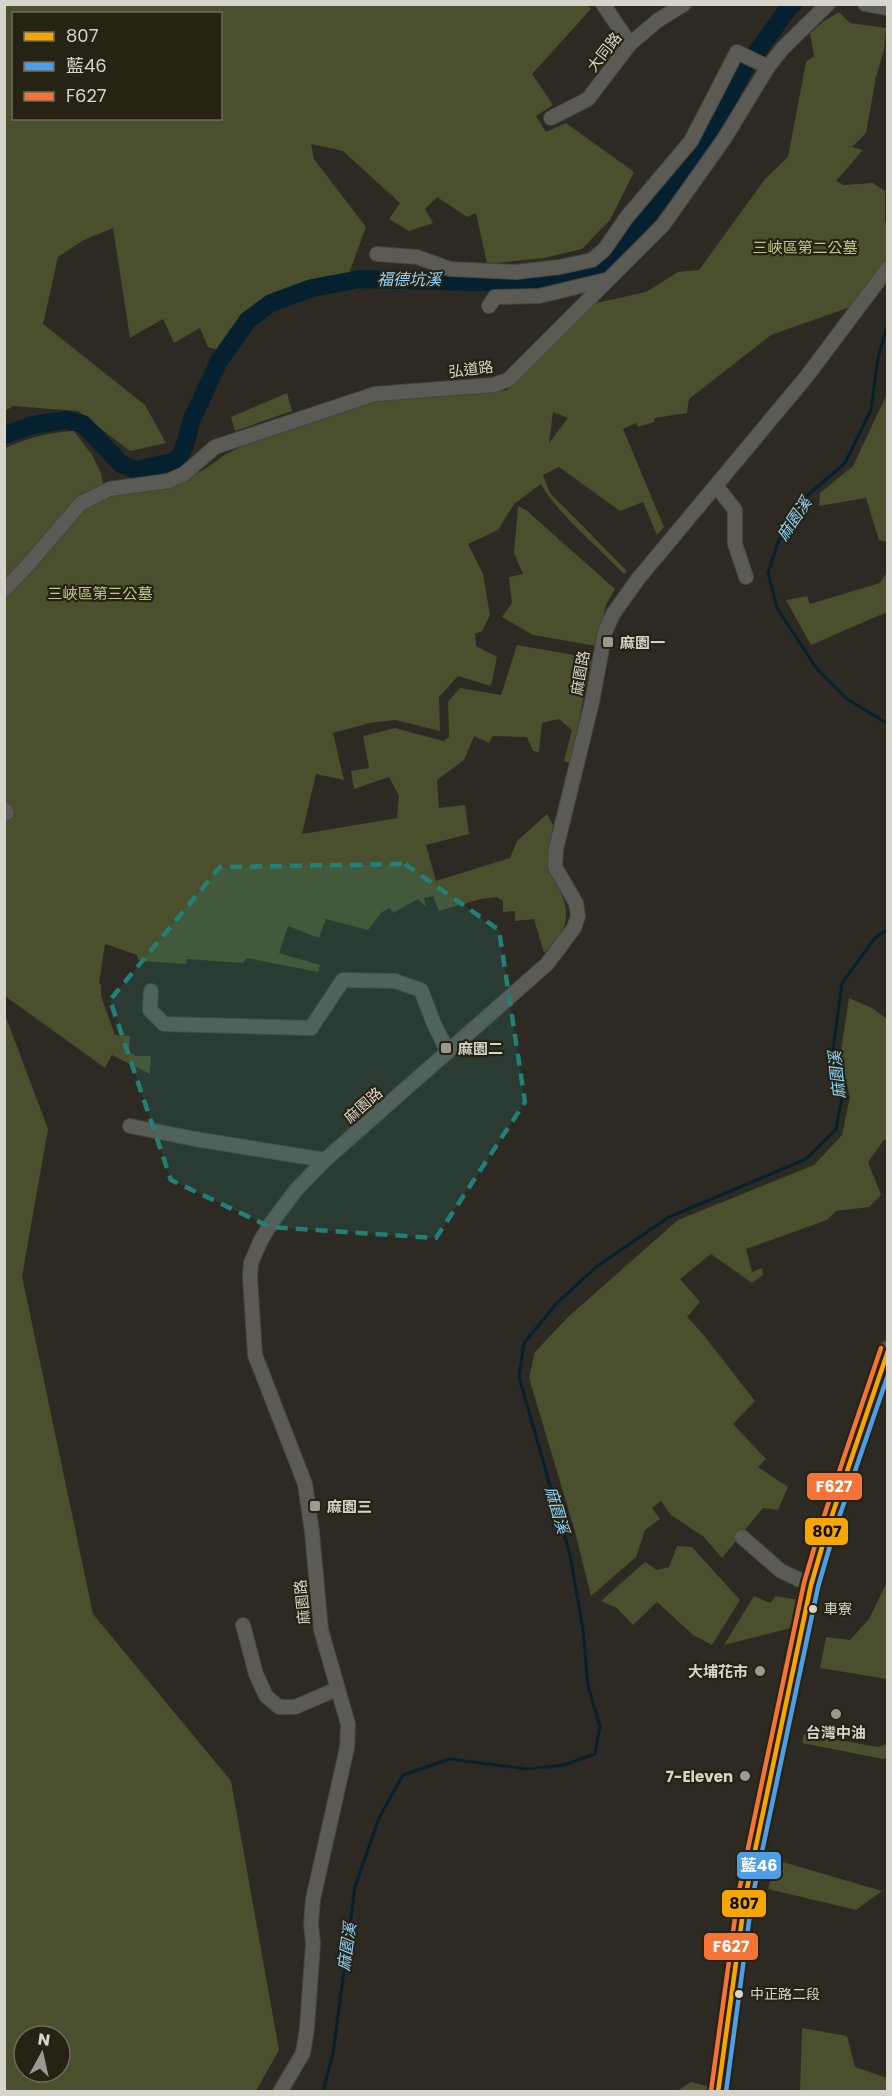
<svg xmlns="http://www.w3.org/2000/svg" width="892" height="2096" font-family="Poppins,'Noto Sans TC',sans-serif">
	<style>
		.green { fill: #4a4f2e; fill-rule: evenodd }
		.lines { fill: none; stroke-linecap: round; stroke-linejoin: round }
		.stream { stroke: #05212f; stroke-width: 3 }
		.river { stroke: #05212f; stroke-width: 18 }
		.minor-casing { stroke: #47453e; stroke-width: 16 }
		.major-casing { stroke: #47453e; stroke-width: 20 }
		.minor { stroke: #5c5a54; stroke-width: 14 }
		.major { stroke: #5e5d52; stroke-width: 16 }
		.bus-1-casing { stroke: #272314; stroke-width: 9 }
		.bus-2-casing { stroke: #272314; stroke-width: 9 }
		.bus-3-casing { stroke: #272314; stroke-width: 9 }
		.bus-1 { stroke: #f7a600; stroke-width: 4.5 }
		.bus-2 { stroke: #4d9ee5; stroke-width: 4.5 }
		.bus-3 { stroke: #f57335; stroke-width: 4.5 }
		.marked { fill: #238077; fill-opacity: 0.2; stroke: #238077; stroke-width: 4.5; stroke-dasharray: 12 8; stroke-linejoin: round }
		.poi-dot { fill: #9b9990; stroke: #272314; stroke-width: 2 }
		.bus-dot { fill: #d7d5cb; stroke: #272314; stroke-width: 2 }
		.labels { text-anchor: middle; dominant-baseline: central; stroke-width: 4.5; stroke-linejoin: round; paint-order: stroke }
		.bus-label { font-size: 14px; fill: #d7d5cb; stroke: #272314; text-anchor: start }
		.street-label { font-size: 15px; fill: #d7d5cb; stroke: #272314 }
		.park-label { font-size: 15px; fill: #bcc985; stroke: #272314 }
		.poi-label { font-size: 15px; font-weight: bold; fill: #d7d5cb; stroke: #272314; text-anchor: start }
		.water-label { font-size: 16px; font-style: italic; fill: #90d6fe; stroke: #272314 }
		.line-badge { stroke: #272314; stroke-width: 2 }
		.badge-label { font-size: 16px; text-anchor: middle; font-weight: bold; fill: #fff }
		.pale-badge-label { font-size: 16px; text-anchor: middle; font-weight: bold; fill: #111 }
	</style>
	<rect width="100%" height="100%" fill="#2c2a22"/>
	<!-- green -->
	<g class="green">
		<path d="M587,4L591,9L532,74L553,105L536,116L546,132L566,123L634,172L610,220L582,249L544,258L487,264L476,213L467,217L437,197L425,209L433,223L409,231L389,219L400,203L343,151L311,144L314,159L366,227L348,276C316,281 265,289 243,315C233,325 226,338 218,350L208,347L200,328L174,343L163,319L130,338L113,228L84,240L58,257L43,324L145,405L166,443L130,451L78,411L13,406L5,411V5ZM14,14H220V118H14Z"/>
		<path d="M839,12L850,23L886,28L884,50L876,77L866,133L852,147L863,150L836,181L844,185L873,183L885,191V222L888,224L887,263L856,305L771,335L689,399L687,413L655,418L654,422L638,427L636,423L623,429L664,527L657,535L643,502L620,511L559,467L543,475L550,493L627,571L624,574C601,550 555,511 541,484L514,504L498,530L468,544L483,574L490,615L482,631L475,634L476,646L497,657L491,686L458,676L439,697L440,731L395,720L370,723L333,733L344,780L316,774L302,834L397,818L399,796L389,777L354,789L351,771L369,768L363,736L395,728L443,741L449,737L448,702L460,688L501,695L517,645L592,658L570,763L564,761L572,730L559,719L542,723L539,752L533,751L527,737L493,736L489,743L474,736L464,760L437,780L439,808L465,805L469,834L426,845L436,881L510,858L517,841L547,814L553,825L547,869C569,902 577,924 544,953L534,919L515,921V911L503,912V901L497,897L481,899L439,911L433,896L424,898L426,907L418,899L393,913L390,908L382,912L368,930L326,919L319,938L288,926L279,953L320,965L318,972L247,958L243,963L187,959L186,964L143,961L138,960L137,955L105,944L99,983L101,984V996L115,1035L130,1036L129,1052L136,1056H151L150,1074L112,1055L105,1068L5,996V448C28,438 49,432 74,431L92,455L101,473L106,499L116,494L169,488L205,469L226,454L255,440L391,397L454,396L507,390L566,329L596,303L646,292L678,272L699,270L765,179L788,157L806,62L814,56L810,33L824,21ZM553,412L568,418L549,443Z"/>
		<polygon points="287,393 292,411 235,431 231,417"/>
		<polygon points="887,394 888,542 887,542 879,540 866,498 819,506 820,493 853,466"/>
		<polygon points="518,506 526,510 615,589 606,605 596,646 533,635 502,617 512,603 509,577 523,574 514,553"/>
		<polygon points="887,574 887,612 811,645 786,600 807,596 810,604 880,583 885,575"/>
		<polygon points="849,998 872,1008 887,1019 887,1140 884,1140 868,1162 881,1195 869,1207 836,1211 827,1220 746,1249 752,1272 762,1268 763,1275 752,1283 711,1254 680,1279 700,1302 687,1317 702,1333 755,1401 733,1424 766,1459 758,1467 788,1487 778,1510 763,1508 722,1558 704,1537 671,1515 661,1501 652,1508 660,1519 645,1530 636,1557 591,1596 574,1528 529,1378 535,1352 568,1317 678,1220 814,1165 842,1135 850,1097 840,1057"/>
		<path d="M4,1012L48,1129L22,1276L93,1614L231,1781L279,2050L256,2091H5ZM24,2036H60V2072H24Z"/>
		<polygon points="677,1546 692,1547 740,1600 712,1645 693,1635 657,1602 633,1625 617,1608 601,1601 645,1562 657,1570 669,1567"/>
		<polygon points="887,1582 887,1679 820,1668 826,1637 850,1640 869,1619"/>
		<polygon points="754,1596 770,1603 776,1596 799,1600 791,1628 724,1645"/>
		<polygon points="804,1734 878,1747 887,1744 887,1758 883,1759 802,1743"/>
		<polygon points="776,1860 882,1891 856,1910 768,1889"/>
		<polygon points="802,2028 847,2036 855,2067 887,2078 887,2091 800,2091"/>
		<polygon points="691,2082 710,2087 709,2091 677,2091"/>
	</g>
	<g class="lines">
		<!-- stream -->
		<g class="stream">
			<polyline points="888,323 878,358 871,410 845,463 809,494 778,542 768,573 777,608 817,669 847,699 888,724"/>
			<polyline points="323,2092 333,2053 355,1887 379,1818 403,1775 449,1759 527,1769 564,1765 595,1754 600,1726 588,1686 583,1630 570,1555 519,1377 524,1343 557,1303 596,1267 669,1217 806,1159 836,1129 842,1097 832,1057 842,983 875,938 888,929"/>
		</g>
		<!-- river -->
		<polyline class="river" points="4,435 33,425 66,420 83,424 121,464 136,470 177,461 185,445 192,419 219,361 248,320 271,303 312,288 360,279 472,282 567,281 607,265 698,154 744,70 787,10 793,4"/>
		<!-- minor casing -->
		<g class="minor-casing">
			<g id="minor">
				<polyline points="603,4 630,44"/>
				<polyline points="865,4 888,8"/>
				<polyline points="551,118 588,99 630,44 657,21 684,4"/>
				<polyline points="377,254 417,257 450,269 516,272 560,267 592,260 604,250 627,217 691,141 737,52 768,67"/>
				<polyline points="489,306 495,297 539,296 606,280"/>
				<polyline points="717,487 735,510 735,544 746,577"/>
				<polyline points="4,590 27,566 81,503 110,489 168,481 184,474 215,447 375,394 493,385 508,380 663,225 724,139 768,67 783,48 828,4"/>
				<polyline points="4,809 7,813"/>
				<polyline points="151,991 150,1010 164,1024 311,1028 343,980 395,981 421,990 434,1024 448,1052"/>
				<polyline points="130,1126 195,1139 325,1160"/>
				<polyline points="742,1537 781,1571 811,1585"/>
				<polyline points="243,1625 256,1674 266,1696 279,1707 295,1707 337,1689"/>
				<polyline points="280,2092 303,2053 307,2028 313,1944 311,1923 313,1899 347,1748 348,1724 321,1630 312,1532 305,1484 255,1355 250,1277 251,1263 261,1240 272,1222 296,1190 325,1160 547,964 574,928 578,916 576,903 555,867 556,849 592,702 605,632 613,614 638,579 807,376 888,268"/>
			</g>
		</g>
		<!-- major casing -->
		<g class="major-casing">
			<polyline id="major" points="718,2092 745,1898 811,1585 827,1530 888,1350"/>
		</g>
		<!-- minor -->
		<use href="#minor" class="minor"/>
		<!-- major -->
		<use href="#major" class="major"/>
		<!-- bus-1 casing -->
		<g class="bus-1-casing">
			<polyline id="bus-1" points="718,2092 745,1898 811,1585 827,1530 888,1351"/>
		</g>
		<!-- bus-2 casing -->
		<g class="bus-2-casing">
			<polyline id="bus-2" points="726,2092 752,1899 818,1587 834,1532 888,1375"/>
		</g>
		<!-- bus-3 casing -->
		<g class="bus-3-casing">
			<polyline id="bus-3" points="711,2091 738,1896 804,1583 820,1528 881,1348"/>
		</g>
		<!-- bus-1 -->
		<use href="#bus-1" class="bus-1"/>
		<!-- bus-2 -->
		<use href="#bus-2" class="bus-2"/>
		<!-- bus-3 -->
		<use href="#bus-3" class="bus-3"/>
	</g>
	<!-- marked area -->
	<path class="marked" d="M405,864L499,930L525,1102L436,1238L270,1227L171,1180L110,1000L220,867Z"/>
	<!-- markers -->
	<g class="poi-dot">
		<rect x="602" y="636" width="12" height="12" rx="3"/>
		<rect x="440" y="1042" width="12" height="12" rx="3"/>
		<rect x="309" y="1500" width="12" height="12" rx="3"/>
		<circle cx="760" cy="1671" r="6"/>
		<circle cx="836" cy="1714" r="6"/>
		<circle cx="745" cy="1776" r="6"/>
	</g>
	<g class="bus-dot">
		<circle cx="813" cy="1609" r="5"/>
		<circle cx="739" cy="1994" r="5"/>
	</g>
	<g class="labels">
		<!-- bus labels -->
		<g class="bus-label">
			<text x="824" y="1609">車寮</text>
			<text x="750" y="1994">中正路二段</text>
		</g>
		<!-- street labels -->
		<g class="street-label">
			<text transform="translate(604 52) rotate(-52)">大同路</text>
			<text transform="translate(471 369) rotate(-7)">弘道路</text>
			<text transform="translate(580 673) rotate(-80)">麻園路</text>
			<text transform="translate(363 1105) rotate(-41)">麻園路</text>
			<text transform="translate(302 1602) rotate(-95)">麻園路</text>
		</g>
		<!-- park labels -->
		<g class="park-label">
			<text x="805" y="247">三峽區第二公墓</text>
			<text x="100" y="593">三峽區第三公墓</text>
		</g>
		<!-- poi labels -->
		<g class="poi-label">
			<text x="620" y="642">麻園一</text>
			<text x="458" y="1048">麻園二</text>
			<text x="327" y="1506">麻園三</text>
			<text x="748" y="1671" text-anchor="end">大埔花市</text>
			<text x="836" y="1732" text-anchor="middle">台灣中油</text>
			<text x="733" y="1776" text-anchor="end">7-Eleven</text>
		</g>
		<!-- water labels -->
		<g class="water-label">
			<text x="409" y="279">福德坑溪</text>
			<text transform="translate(794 519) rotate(-56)">麻園溪</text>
			<text transform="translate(837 1075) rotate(-96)">麻園溪</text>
			<text transform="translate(557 1510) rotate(74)">麻園溪</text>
			<text transform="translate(347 1947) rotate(-82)">麻園溪</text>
		</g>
	</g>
	<g class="line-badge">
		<rect x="806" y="1472" width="57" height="29" rx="6" fill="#f57335"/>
		<rect x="804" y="1517" width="45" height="29" rx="6" fill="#f7a600"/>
		<rect x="736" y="1851" width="46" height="29" rx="6" fill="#4d9ee5"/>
		<rect x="721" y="1889" width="46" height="29" rx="6" fill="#f7a600"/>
		<rect x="703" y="1932" width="56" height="29" rx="6" fill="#f57335"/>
	</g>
	<g class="badge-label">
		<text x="834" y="1492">F627</text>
		<text x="759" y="1871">藍46</text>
		<text x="731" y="1952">F627</text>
	</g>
	<g class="pale-badge-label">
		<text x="827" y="1537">807</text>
		<text x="744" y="1909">807</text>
	</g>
	<!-- border -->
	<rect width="892" height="2096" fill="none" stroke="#d7d5cb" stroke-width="12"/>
	<!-- legend -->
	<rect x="12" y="12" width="210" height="108" fill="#272314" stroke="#6d6a5d" stroke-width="1.5"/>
	<rect x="24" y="32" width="30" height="9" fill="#f7a600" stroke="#6d6a5d" stroke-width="1.5"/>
	<text x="66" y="42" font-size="18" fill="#d7d5cb">807</text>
	<rect x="24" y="62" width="30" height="9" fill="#4d9ee5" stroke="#6d6a5d" stroke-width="1.5"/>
	<text x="66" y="72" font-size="18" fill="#d7d5cb">藍46</text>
	<rect x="24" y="92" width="30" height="9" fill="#f57335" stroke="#6d6a5d" stroke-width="1.5"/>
	<text x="66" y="102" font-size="18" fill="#d7d5cb">F627</text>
	<!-- north arrow -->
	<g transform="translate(42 2054) rotate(8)"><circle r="28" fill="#272314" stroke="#6d6a5d" stroke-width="1.5"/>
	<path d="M0-4.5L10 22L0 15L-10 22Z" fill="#9b9990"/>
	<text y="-9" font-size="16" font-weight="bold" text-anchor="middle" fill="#d7d5cb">N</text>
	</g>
</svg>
